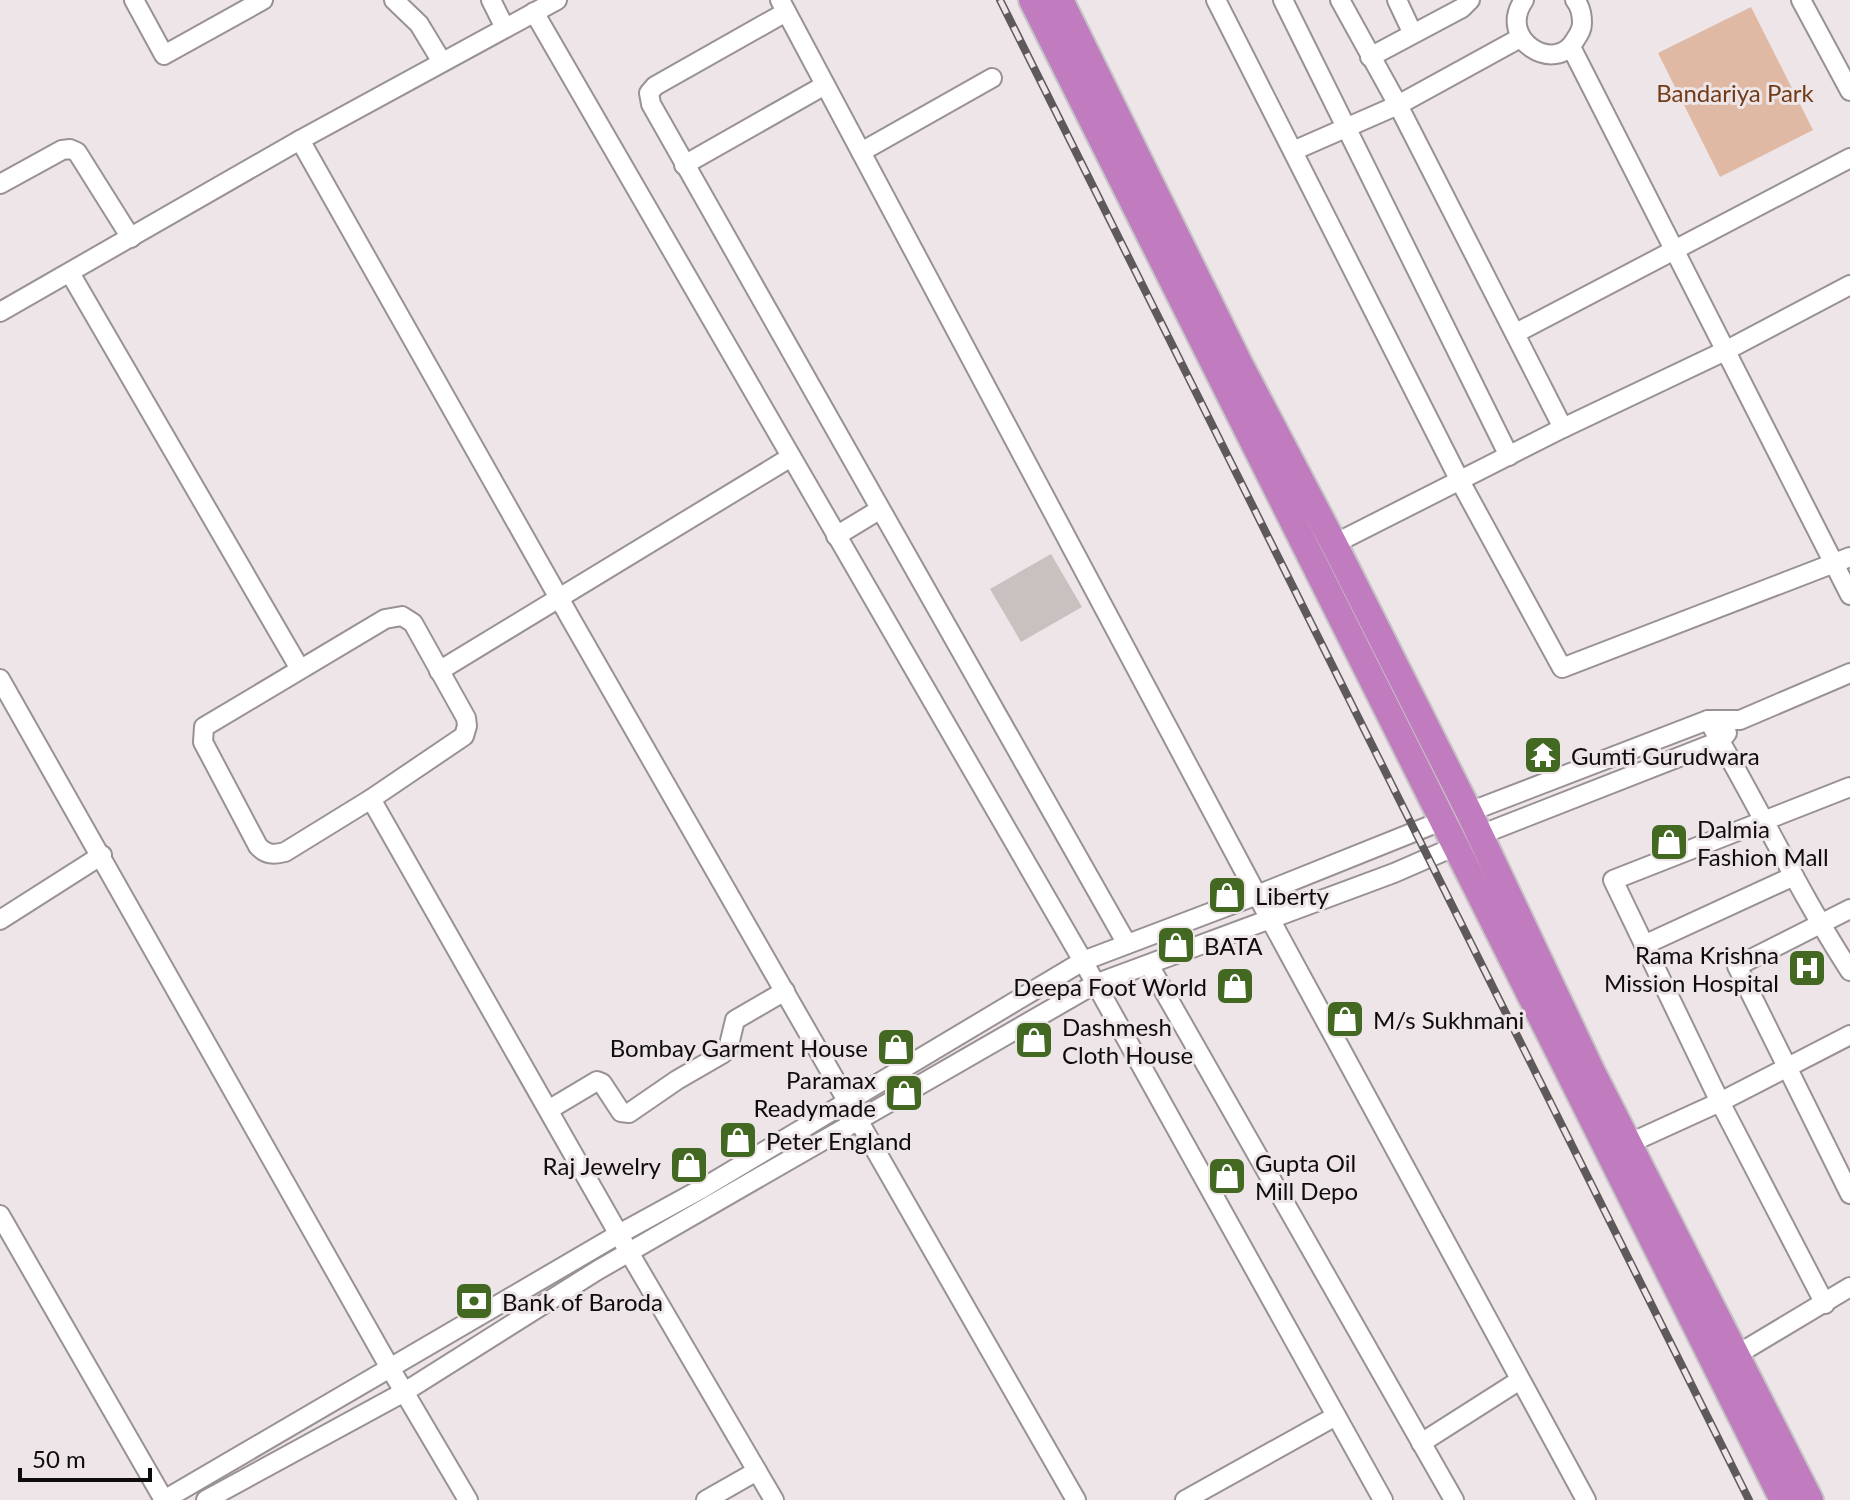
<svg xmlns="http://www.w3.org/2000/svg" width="1850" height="1500" font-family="Lato,sans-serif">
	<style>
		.green { fill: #e0b9a4 }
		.building { fill: #c9c0c0 }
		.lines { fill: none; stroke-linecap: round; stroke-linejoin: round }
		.minor-casing { stroke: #999194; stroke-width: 22 }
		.highway-casing { stroke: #c5c5c5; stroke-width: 30 }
		.minor { stroke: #fff; stroke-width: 18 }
		.highway { stroke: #c07cbe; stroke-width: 26 }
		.rail-casing { stroke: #5e5a5b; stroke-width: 8 }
		.rail { stroke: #ede5e7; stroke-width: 5; stroke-dasharray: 15; stroke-linecap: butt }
		.labels { text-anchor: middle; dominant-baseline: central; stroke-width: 6; stroke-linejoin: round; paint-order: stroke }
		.park-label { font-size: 24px; fill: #723b17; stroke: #ede5e7 }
		.poi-label { font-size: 24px; fill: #0e0c0d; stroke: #ede5e7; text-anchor: start }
	</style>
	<rect width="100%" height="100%" fill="#ede5e7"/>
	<!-- green -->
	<polygon class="green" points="1751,7 1813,130 1720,177 1658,53"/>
	<!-- building -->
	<polygon class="building" points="1051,554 1082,607 1021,642 990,589"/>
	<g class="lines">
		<!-- minor casing -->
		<g class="minor-casing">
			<g id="minor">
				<polyline points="134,0 164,55 263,0"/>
				<polyline points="394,0 419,24 442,62"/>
				<polyline points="491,0 505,28"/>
				<polyline points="780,0 1257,895 1586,1500"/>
				<polyline points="1216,0 1460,481 1562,668 1850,557"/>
				<polyline points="1283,0 1509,456"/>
				<polyline points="1340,0 1398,105 1563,428"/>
				<polyline points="1397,0 1412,32"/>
				<path d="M1524,0C1496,40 1556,75 1575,40C1579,34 1582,30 1582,23C1582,15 1580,6 1575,0"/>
				<polyline points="1801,0 1850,91"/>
				<polyline points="534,12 1083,961 1383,1500"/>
				<polyline points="786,12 655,86 649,93 651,104 1127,944"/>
				<polyline points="1571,47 1850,595"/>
				<polyline points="1370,57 1462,8 1470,0"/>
				<polyline points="300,140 572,621 1076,1500"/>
				<polyline points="1293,151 1398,105 1520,38"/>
				<polyline points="861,152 992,78"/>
				<polyline points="684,165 825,85"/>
				<polyline points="0,184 62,150 70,149 77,152 131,238"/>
				<polyline points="70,273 300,669"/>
				<polyline points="0,312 300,140 557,0"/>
				<polyline points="1516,333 1850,158"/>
				<polyline points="836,536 879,510"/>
				<polyline points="1334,544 1563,428 1727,350 1850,285"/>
				<path d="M402,616L413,623L466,718L467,726L464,736L371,799L285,852C274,855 266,855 258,846L203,742L204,727L385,619Z"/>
				<polyline points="439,671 791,457"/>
				<polyline points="0,679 390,1368 468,1500"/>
				<path d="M1708,720C1757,803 1798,891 1850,971"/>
				<polyline points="371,799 630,1254 774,1500"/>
				<polyline points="1469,812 1708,720 1740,720 1850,673"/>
				<polyline points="1480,835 1720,741 1727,733"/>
				<polyline points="1850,909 1737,966 1850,1194"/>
				<polyline points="0,920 102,855"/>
				<polyline points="1644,945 1794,876"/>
				<polyline points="1149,965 1454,1500"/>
				<polyline points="550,1109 597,1081 602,1083 621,1112 629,1113 677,1080 722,1054 728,1049 735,1020 785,991"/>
				<polyline points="1619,1148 1720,1102 1850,1035"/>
				<polyline points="0,1215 164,1500"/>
				<polyline points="1825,1304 1720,1102 1613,880 1850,787"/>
				<polyline points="1728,1360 1850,1287"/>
				<polyline points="1421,1443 1520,1380"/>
				<polyline points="164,1500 619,1234 703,1188 1083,961 1257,895 1444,820"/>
				<polyline points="206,1500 406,1391 598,1270 1095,984 1394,873 1456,846"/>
				<polyline points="706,1500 757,1471"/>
				<polyline points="1185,1500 1336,1416"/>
			</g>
		</g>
		<!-- highway casing -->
		<g class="highway-casing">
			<g id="highway">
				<polyline points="1032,0 1783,1500"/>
				<polyline points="1060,0 1239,363 1334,544 1469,812 1592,1072 1810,1500"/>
			</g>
		</g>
		<!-- minor -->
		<use href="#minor" class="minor"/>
		<!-- highway -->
		<use href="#highway" class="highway"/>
		<!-- rail casing -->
		<g class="rail-casing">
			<polyline id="rail" points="1000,0 1749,1500"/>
		</g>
		<!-- rail -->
		<use href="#rail" class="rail"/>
	</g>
	<!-- icons -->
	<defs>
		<g id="temple-square" transform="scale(2)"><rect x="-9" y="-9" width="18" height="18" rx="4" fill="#436821" stroke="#ede5e7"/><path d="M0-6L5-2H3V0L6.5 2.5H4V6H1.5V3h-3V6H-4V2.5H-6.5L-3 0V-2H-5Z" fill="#fff"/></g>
		<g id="shop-square" transform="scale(2)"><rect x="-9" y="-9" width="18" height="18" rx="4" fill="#436821" stroke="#ede5e7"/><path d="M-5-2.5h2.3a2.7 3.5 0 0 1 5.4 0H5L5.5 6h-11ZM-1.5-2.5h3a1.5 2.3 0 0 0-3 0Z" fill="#fff"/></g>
		<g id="hospital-square" transform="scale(2)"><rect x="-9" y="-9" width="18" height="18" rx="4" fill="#436821" stroke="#ede5e7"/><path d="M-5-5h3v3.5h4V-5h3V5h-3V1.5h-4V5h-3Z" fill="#fff"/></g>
		<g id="bank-square" transform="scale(2)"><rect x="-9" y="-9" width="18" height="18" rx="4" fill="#436821" stroke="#ede5e7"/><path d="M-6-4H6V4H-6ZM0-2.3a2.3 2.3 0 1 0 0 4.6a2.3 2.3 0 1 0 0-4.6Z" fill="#fff"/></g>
	</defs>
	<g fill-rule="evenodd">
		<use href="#temple-square" x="1543" y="755"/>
		<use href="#shop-square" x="1669" y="842"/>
		<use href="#shop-square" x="1227" y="895"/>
		<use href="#shop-square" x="1176" y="945"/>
		<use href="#hospital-square" x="1807" y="968"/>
		<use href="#shop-square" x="1235" y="986"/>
		<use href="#shop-square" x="1345" y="1019"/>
		<use href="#shop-square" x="1034" y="1040"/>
		<use href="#shop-square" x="896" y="1047"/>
		<use href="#shop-square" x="904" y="1093"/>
		<use href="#shop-square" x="738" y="1140"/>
		<use href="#shop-square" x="689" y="1165"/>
		<use href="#shop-square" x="1227" y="1176"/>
		<use href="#bank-square" x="474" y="1301"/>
	</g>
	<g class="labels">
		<!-- park labels -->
		<g class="park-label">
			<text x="1735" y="92">Bandariya Park</text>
		</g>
		<!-- poi labels -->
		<g class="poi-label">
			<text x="1571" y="755">Gumti Gurudwara</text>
			<text x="1697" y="828">Dalmia<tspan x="1697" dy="28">Fashion Mall</tspan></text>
			<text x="1255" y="895">Liberty</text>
			<text x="1204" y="945">BATA</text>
			<text x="1779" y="954" text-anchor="end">Rama Krishna<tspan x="1779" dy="28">Mission Hospital</tspan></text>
			<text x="1207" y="986" text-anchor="end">Deepa Foot World</text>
			<text x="1373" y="1019">M/s Sukhmani</text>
			<text x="1062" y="1026">Dashmesh<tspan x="1062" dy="28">Cloth House</tspan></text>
			<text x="868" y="1047" text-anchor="end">Bombay Garment House</text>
			<text x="876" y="1079" text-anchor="end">Paramax<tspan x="876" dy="28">Readymade</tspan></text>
			<text x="766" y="1140">Peter England</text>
			<text x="1255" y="1162">Gupta Oil<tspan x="1255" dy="28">Mill Depo</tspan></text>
			<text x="661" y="1165" text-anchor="end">Raj Jewelry</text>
			<text x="502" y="1301">Bank of Baroda</text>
		</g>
	</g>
	<!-- scale -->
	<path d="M20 1468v12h130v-12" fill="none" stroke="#0e0c0d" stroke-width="4"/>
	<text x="32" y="1468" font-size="24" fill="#0e0c0d" stroke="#ede5e7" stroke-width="6" paint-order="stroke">50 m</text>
</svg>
